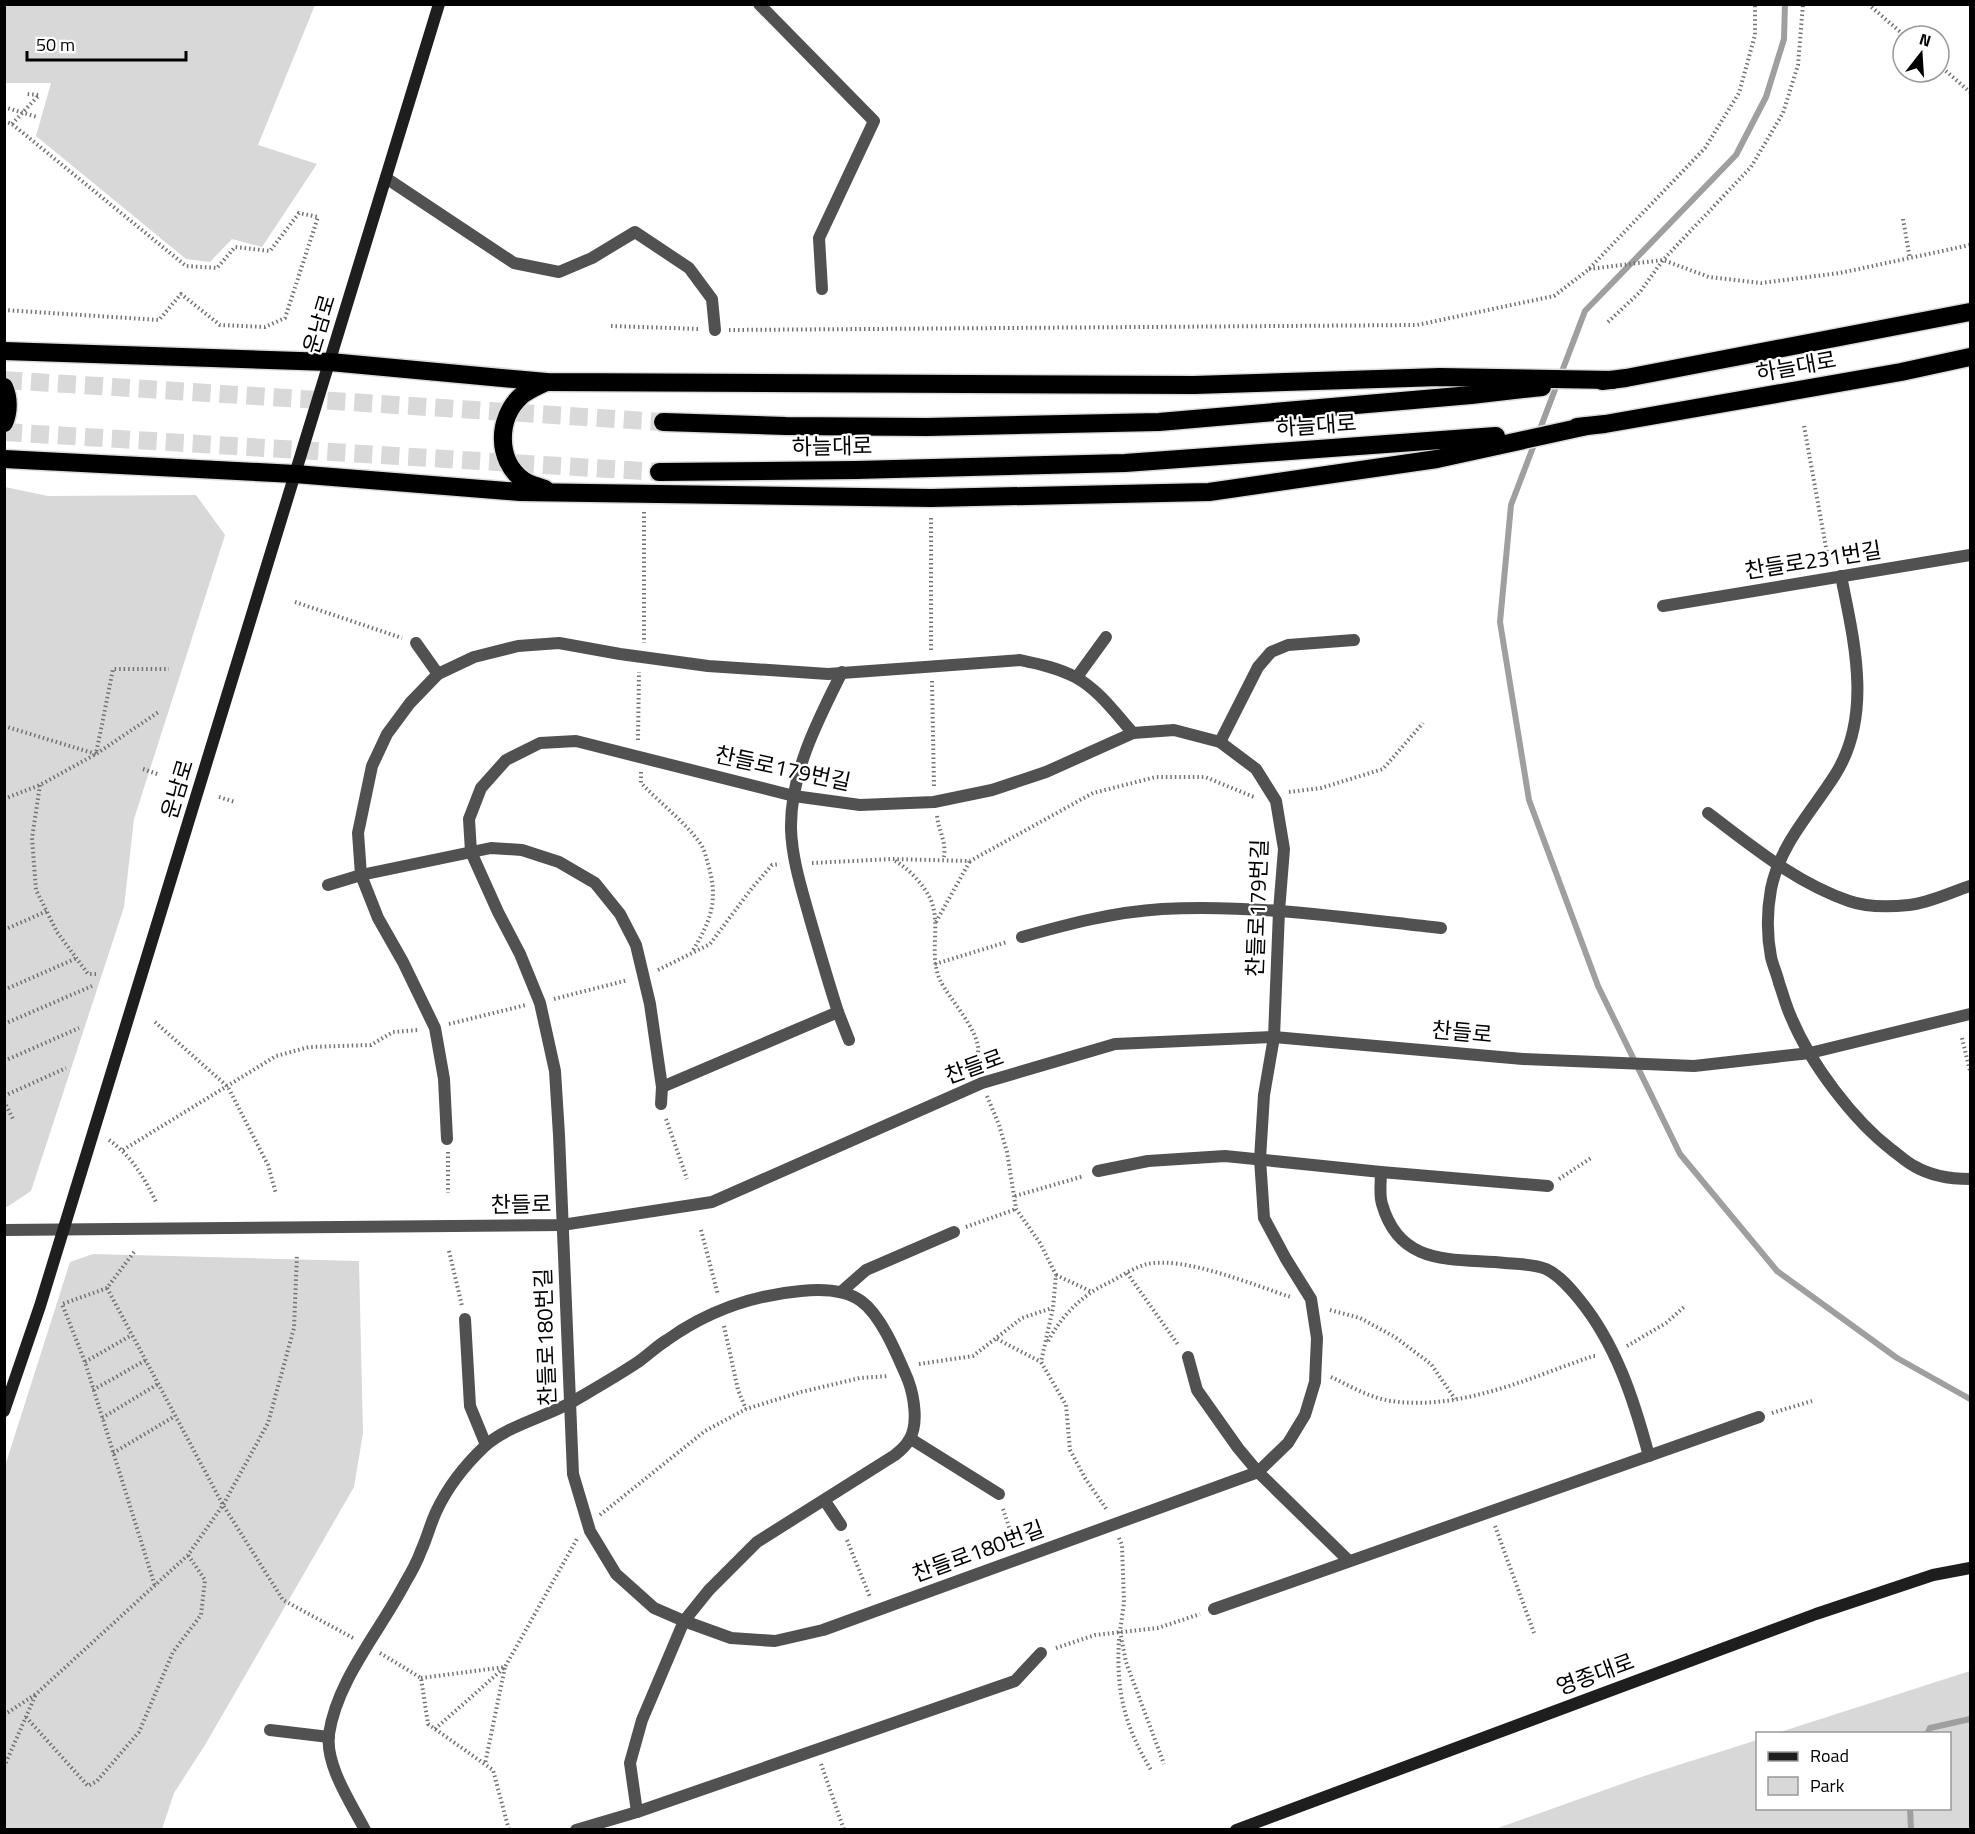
<svg xmlns="http://www.w3.org/2000/svg" width="1975" height="1834" font-family="'Titillium Web','Noto Sans KR',sans-serif">
	<style>
		.green { fill: #d8d8d8 }
		.lines { fill: none; stroke-linecap: round; stroke-linejoin: round }
		.stream { stroke: #9f9f9f; stroke-width: 6 }
		.highway-tunnel { stroke: #d9d9d9; stroke-width: 18; stroke-dasharray: 18 9; stroke-linecap: butt }
		.highway-casing { stroke: #dbdbdb; stroke-width: 21 }
		.path { stroke: #737373; stroke-width: 4; stroke-dasharray: 1.5 3; stroke-linecap: butt }
		.lane { stroke: #515151; stroke-width: 12 }
		.street { stroke: #515151; stroke-width: 12 }
		.secondary { stroke: #1e1e1e; stroke-width: 12 }
		.highway { stroke: #000; stroke-width: 18 }
		.labels { text-anchor: middle; dominant-baseline: central; stroke-width: 4.5; stroke-linejoin: round; paint-order: stroke }
		.street-label { font-size: 22px; fill: #000; stroke: #fff }
	</style>
	<rect width="100%" height="100%" fill="#fff"/>
	<!-- green -->
	<g class="green">
		<polygon points="4,5 315,5 258,145 317,164 262,247 232,239 210,262 186,259 36,136 51,83 5,83"/>
		<polygon points="5,487 48,496 196,495 225,535 134,819 124,907 31,1191 7,1207 4,1207"/>
		<polygon points="93,1254 359,1261 363,1433 354,1487 205,1745 174,1793 162,1829 5,1829 5,1466 70,1262"/>
		<polygon points="1970,1671 1970,1829 1495,1829 1644,1776 1757,1740 1758,1808 1950,1808 1950,1734 1777,1733"/>
	</g>
	<g class="lines">
		<!-- stream -->
		<g class="stream">
			<polyline points="1785,4 1784,39 1766,97 1736,155 1585,311 1511,505 1500,622 1529,800 1598,986 1680,1154 1777,1271 1897,1358 1970,1399"/>
			<polyline points="1927,1734 1930,1728 1970,1719"/>
			<polyline points="1910,1808 1911,1830"/>
		</g>
		<!-- highway-tunnel -->
		<g class="highway-tunnel">
			<polyline points="4,380 663,422"/>
			<polyline points="4,432 659,472"/>
		</g>
		<!-- highway casing -->
		<g class="highway-casing">
			<g id="highway">
				<polyline points="4,351 330,362 546,382 1194,385 1440,377 1612,380"/>
				<polyline points="1602,381 1626,378 1970,312"/>
				<path d="M4,387C9,398 9,412 4,423"/>
				<polyline points="663,422 786,426 927,427 1159,422 1471,395 1542,387"/>
				<polyline points="1577,427 1605,424 1901,372 1970,357"/>
				<polyline points="4,459 295,474 520,492 931,498 1209,492 1437,459 1587,426"/>
				<polyline points="659,472 856,470 1125,463 1496,436"/>
				<path d="M545,489C538,486 529,485 523,480C496,460 497,418 521,396C528,390 538,386 546,382"/>
			</g>
		</g>
		<!-- path -->
		<g class="path">
			<polyline points="1868,4 1905,36"/>
			<polyline points="1939,65 1970,92"/>
			<polyline points="4,107 37,117"/>
			<polyline points="4,121 12,124 186,266 217,268 235,247 270,251 299,213 318,217 285,318 265,327 220,325 181,294 159,320 4,310"/>
			<polyline points="12,124 39,95 26,94"/>
			<polyline points="1903,219 1910,259"/>
			<polyline points="1589,269 1663,260 1709,277 1761,283 1840,273 1970,245"/>
			<polyline points="1608,322 1640,292 1663,260 1751,167 1783,113 1798,65 1803,4"/>
			<polyline points="611,326 700,329"/>
			<polyline points="729,330 1417,325 1554,296 1588,270 1705,148 1739,93 1755,35 1755,4"/>
			<polyline points="1804,426 1829,564"/>
			<polyline points="644,512 644,643"/>
			<polyline points="931,518 931,652"/>
			<polyline points="295,602 402,638"/>
			<polyline points="932,681 934,786"/>
			<polyline points="4,726 96,754 113,669 169,669"/>
			<polyline points="638,740 639,672"/>
			<polyline points="143,769 160,775"/>
			<path d="M641,772V783C660,803 683,820 700,843C704,848 706,857 708,864C719,901 711,920 692,952"/>
			<polyline points="40,785 32,838 36,890 57,932 88,974 96,974"/>
			<polyline points="1289,792 1321,788 1383,769 1423,723"/>
			<polyline points="219,797 235,802"/>
			<polyline points="4,799 40,785 96,754 160,711"/>
			<path d="M937,816C939,833 948,844 943,860"/>
			<path d="M895,861C908,868 923,884 930,898C942,924 928,953 940,980C949,999 981,1032 978,1053C978,1057 975,1062 974,1066"/>
			<polyline points="812,863 892,859 970,861 1093,793 1156,777 1205,777 1254,797"/>
			<polyline points="936,922 970,861"/>
			<polyline points="4,930 47,911"/>
			<polyline points="935,964 1007,942"/>
			<polyline points="658,970 710,944 752,888 772,865 780,864"/>
			<polyline points="4,990 77,958"/>
			<polyline points="554,999 628,980"/>
			<polyline points="155,1022 228,1087 268,1165 276,1194"/>
			<polyline points="4,1024 92,986"/>
			<polyline points="449,1024 526,1005"/>
			<polyline points="1962,1038 1970,1071"/>
			<polyline points="4,1061 79,1028"/>
			<polyline points="4,1096 66,1068"/>
			<polyline points="987,1096 999,1125 1007,1152 1016,1209 1040,1243 1056,1275 1053,1308 1041,1362 1066,1405 1070,1450 1085,1478 1107,1510"/>
			<polyline points="4,1101 14,1121"/>
			<polyline points="666,1119 687,1179"/>
			<path d="M109,1140C132,1156 145,1179 157,1204"/>
			<polyline points="123,1150 276,1056 309,1047 371,1045 393,1032 418,1030"/>
			<polyline points="448,1152 448,1193"/>
			<polyline points="1559,1179 1591,1158"/>
			<polyline points="1015,1196 1084,1176"/>
			<polyline points="966,1227 1016,1209"/>
			<polyline points="701,1230 718,1295"/>
			<polyline points="449,1251 462,1306"/>
			<polyline points="134,1252 107,1288 62,1304 85,1362 155,1586"/>
			<polyline points="1127,1273 1179,1346"/>
			<polyline points="1056,1275 1090,1291"/>
			<polyline points="107,1288 223,1505 283,1600 355,1639"/>
			<polyline points="1330,1310 1360,1318 1395,1337 1431,1364 1455,1399"/>
			<polyline points="724,1326 738,1390 746,1409"/>
			<polyline points="997,1339 1041,1362"/>
			<path d="M1048,1341C1063,1314 1082,1295 1110,1282C1121,1276 1135,1267 1147,1264C1185,1256 1253,1285 1291,1297"/>
			<polyline points="1627,1346 1666,1323 1685,1306"/>
			<polyline points="85,1362 132,1335"/>
			<polyline points="919,1364 973,1356 1022,1318 1052,1308"/>
			<path d="M1331,1377C1350,1386 1370,1398 1391,1401C1460,1411 1529,1378 1593,1356H1596"/>
			<polyline points="93,1390 146,1360"/>
			<polyline points="1772,1413 1812,1401"/>
			<polyline points="102,1418 158,1384"/>
			<polyline points="113,1453 175,1416"/>
			<polyline points="1003,1509 1015,1545"/>
			<polyline points="600,1515 705,1431 746,1409 801,1392 860,1378 889,1376"/>
			<polyline points="1495,1526 1534,1633"/>
			<polyline points="1119,1538 1122,1545 1124,1602 1120,1632 1126,1662 1164,1764"/>
			<polyline points="847,1540 870,1597"/>
			<path d="M1119,1639C1116,1691 1124,1725 1151,1770"/>
			<polyline points="1056,1648 1095,1635 1158,1628 1200,1614"/>
			<polyline points="380,1653 421,1678 428,1724 493,1770 509,1830"/>
			<polyline points="421,1678 505,1667 485,1764"/>
			<polyline points="4,1715 36,1694 188,1555 223,1505 268,1423 294,1328 297,1254"/>
			<polyline points="26,1717 88,1786 97,1781 139,1732 173,1652 201,1615 205,1580 188,1555"/>
			<polyline points="435,1729 505,1667 577,1539"/>
			<polyline points="821,1764 844,1830"/>
			<polyline points="4,1767 36,1694"/>
		</g>
		<!-- lane -->
		<polyline class="lane" points="759,4 874,121 819,238 822,289"/>
		<!-- street -->
		<g class="street">
			<polyline points="386,178 514,263 559,272 592,258 635,232 689,268 712,299 715,330"/>
			<path d="M1841,576C1854,641 1873,715 1835,775C1811,813 1780,844 1771,889C1767,911 1767,936 1771,957C1773,966 1777,974 1779,983C1783,994 1786,1006 1791,1017C1810,1063 1853,1120 1892,1150C1899,1155 1906,1162 1914,1166C1931,1176 1951,1179 1970,1179"/>
			<polyline points="1663,606 1970,555"/>
			<polyline points="416,643 438,674"/>
			<polyline points="1077,677 1106,637"/>
			<polygon points="1174,730 1220,742 1256,769 1276,801 1284,849 1279,911 1274,1037 1264,1095 1260,1159 1264,1218 1286,1259 1311,1299 1317,1338 1315,1382 1305,1415 1288,1443 1258,1472 823,1630 775,1641 731,1638 684,1621 654,1608 616,1574 590,1531 573,1474 559,1135 555,1071 540,1003 520,954 498,912 471,852 469,819 481,788 506,760 540,743 576,741 794,796 860,805 934,802 992,790 1046,772 1133,733"/>
			<polyline points="1220,742 1258,667 1271,652 1288,645 1354,640"/>
			<path d="M1708,813C1752,846 1796,883 1849,901C1866,907 1890,907 1909,905C1929,903 1951,892 1970,886"/>
			<path d="M328,885L361,875L491,848L522,850L559,862L595,883L620,914L636,945L650,1004L662,1087L838,1012C828,981 819,950 810,919C802,890 792,860 791,829C790,773 818,720 842,672"/>
			<path d="M1022,937C1068,924 1114,912 1162,909C1255,904 1349,918 1441,928"/>
			<polyline points="838,1012 849,1040"/>
			<polyline points="661,1104 662,1087"/>
			<path d="M447,1139L444,1079L435,1028L403,962L378,918L361,875L358,833L372,766L387,734L410,703L438,674L474,657L518,646L559,643L620,654L708,666L828,674L1020,660C1039,664 1058,668 1075,677C1098,689 1116,714 1133,733"/>
			<path d="M1098,1171L1148,1161L1225,1156L1381,1172C1381,1182 1379,1194 1382,1204C1400,1267 1452,1258 1505,1263C1518,1264 1534,1264 1546,1269C1559,1275 1570,1288 1579,1299C1616,1344 1634,1400 1649,1456"/>
			<polyline points="1381,1172 1548,1186"/>
			<polyline points="4,1230 562,1225 712,1202 982,1083 1115,1044 1274,1037 1523,1059 1694,1066 1810,1053 1970,1014"/>
			<polyline points="841,1292 866,1270 954,1232"/>
			<polyline points="465,1319 470,1406 486,1445"/>
			<polyline points="1188,1357 1197,1390 1238,1448 1258,1472 1349,1561"/>
			<polyline points="911,1439 999,1494"/>
			<polyline points="825,1501 841,1525"/>
			<polyline points="1214,1609 1759,1417"/>
			<polyline points="270,1730 329,1737"/>
			<path d="M365,1830C351,1803 325,1765 329,1734C337,1680 380,1631 405,1583C411,1573 417,1562 421,1551C427,1538 430,1525 436,1512C447,1488 466,1464 485,1446C507,1426 545,1417 572,1402C594,1389 617,1376 638,1362C648,1355 657,1346 667,1340C706,1312 753,1295 801,1291C821,1289 844,1289 861,1301C882,1316 898,1357 908,1380C914,1396 919,1425 909,1440C906,1446 900,1451 895,1455L757,1542L709,1590L684,1621L642,1720L630,1763L637,1812"/>
			<polyline points="576,1830 637,1812 1015,1681 1041,1653"/>
		</g>
		<!-- secondary -->
		<g class="secondary">
			<polyline points="4,1411 40,1306 439,4"/>
			<polyline points="1236,1830 1816,1614 1933,1575 1970,1568"/>
		</g>
		<!-- highway -->
		<use href="#highway" class="highway"/>
	</g>
	<g class="labels">
		<!-- street labels -->
		<g class="street-label">
			<text transform="translate(319 324) rotate(-73)">운남로</text>
			<text transform="translate(1796 366) rotate(-10)">하늘대로</text>
			<text transform="translate(1316 425) rotate(-4)">하늘대로</text>
			<text transform="translate(832 446) rotate(-1)">하늘대로</text>
			<text transform="translate(1813 560) rotate(-9)">찬들로231번길</text>
			<text transform="translate(783 768) rotate(12)">찬들로179번길</text>
			<text transform="translate(177 789) rotate(-73)">운남로</text>
			<text transform="translate(1257 908) rotate(-88)">찬들로179번길</text>
			<text transform="translate(1462 1032) rotate(5)">찬들로</text>
			<text transform="translate(974 1066) rotate(-20)">찬들로</text>
			<text transform="translate(521 1204) rotate(-1)">찬들로</text>
			<text transform="translate(545 1337) rotate(-92)">찬들로180번길</text>
			<text transform="translate(978 1551) rotate(-20)">찬들로180번길</text>
			<text transform="translate(1595 1674) rotate(-20)">영종대로</text>
		</g>
	</g>
	<!-- border -->
	<rect width="1975" height="1834" fill="none" stroke="#000000" stroke-width="12"/>
	<!-- legend -->
	<rect x="1756" y="1732" width="195" height="78" fill="#ffffff" stroke="#999999" stroke-width="1.5"/>
	<rect x="1768" y="1752" width="30" height="9" fill="#1e1e1e" stroke="#999999" stroke-width="1.5"/>
	<text x="1810" y="1762" font-size="18" fill="#000000">Road</text>
	<rect x="1768" y="1777" width="30" height="18" fill="#d8d8d8" stroke="#999999" stroke-width="1.5"/>
	<text x="1810" y="1792" font-size="18" fill="#000000">Park</text>
	<!-- north arrow -->
	<g transform="translate(1921 54) rotate(17)"><circle r="28" fill="#ffffff" stroke="#999999" stroke-width="1.5"/>
	<path d="M0-4.5L10 22L0 15L-10 22Z" fill="#000000"/>
	<text y="-9" font-size="16" font-weight="bold" text-anchor="middle" fill="#000000">N</text>
	</g>
	<!-- scale -->
	<path d="M27 51v9h159v-9" fill="none" stroke="#000000" stroke-width="3"/>
	<text x="36" y="51" font-size="18" fill="#000000" stroke="#ffffff" stroke-width="4.5" paint-order="stroke">50 m</text>
</svg>
